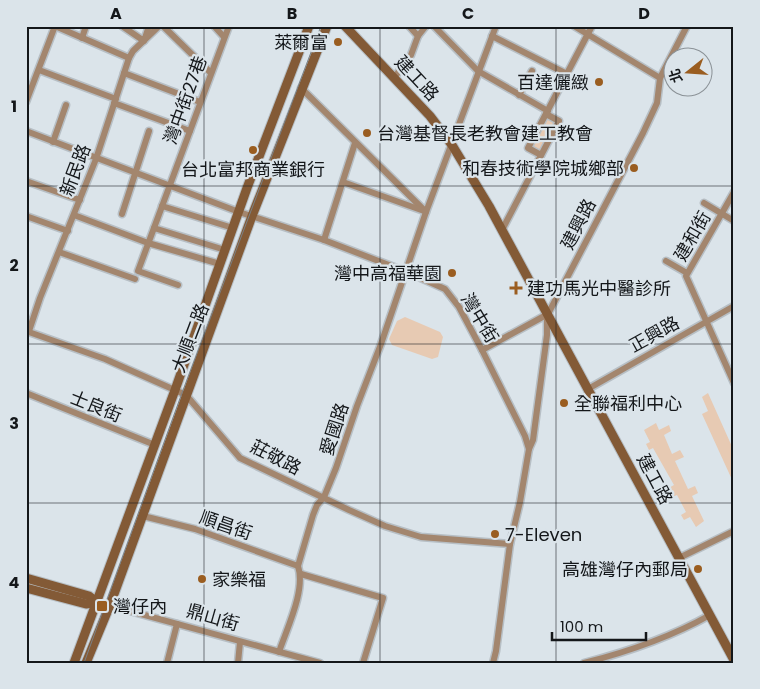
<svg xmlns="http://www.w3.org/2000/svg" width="760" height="689" font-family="Poppins,'Noto Sans TC',sans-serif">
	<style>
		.green { fill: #e7cab3 }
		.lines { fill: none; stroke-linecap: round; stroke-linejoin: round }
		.street-casing { stroke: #b7bfc5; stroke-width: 9 }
		.secondary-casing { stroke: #b7bfc5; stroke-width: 11 }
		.street { stroke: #a3866e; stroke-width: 6 }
		.secondary { stroke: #835a36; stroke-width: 9 }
		.tram { stroke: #7a8085; stroke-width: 1 }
		.grid { fill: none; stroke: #14171a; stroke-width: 1; stroke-opacity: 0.55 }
		.poi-dot { fill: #9a5d20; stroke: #dbe4ea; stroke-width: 2 }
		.labels { text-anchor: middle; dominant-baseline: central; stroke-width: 4.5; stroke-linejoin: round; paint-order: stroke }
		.poi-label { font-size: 18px; fill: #14171a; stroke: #dbe4ea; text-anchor: start }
		.street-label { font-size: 18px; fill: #14171a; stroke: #dbe4ea }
		.neatline { fill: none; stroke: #14171a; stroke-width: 2 }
		.grid-label { font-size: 16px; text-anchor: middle; font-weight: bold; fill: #14171a }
	</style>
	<rect width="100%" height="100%" fill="#dbe4ea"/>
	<!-- green -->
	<g class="green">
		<polygon points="547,117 556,121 541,150 532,146"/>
		<polygon points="405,317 440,332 443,337 438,357 432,359 392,345 389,339 397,321"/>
		<polygon points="708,393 734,451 734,484 702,414 708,411 702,397"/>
		<polygon points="656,423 659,430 669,425 671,431 664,435 672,454 680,450 684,457 675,461 688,489 695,486 698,493 692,496 704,521 696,527 690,517 684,520 681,515 686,512 677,495 670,498 665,490 674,485 653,448 649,450 646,444 650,442 644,430"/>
	</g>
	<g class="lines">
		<!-- street casing -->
		<g class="street-casing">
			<g id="street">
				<polyline points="55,26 129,58"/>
				<polyline points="122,26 144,41 149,26"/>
				<polyline points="163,26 211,73"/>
				<polyline points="214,26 224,37"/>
				<polyline points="409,26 418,36"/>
				<polyline points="434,26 478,71 548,111"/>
				<polyline points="574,26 660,78"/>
				<polyline points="492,36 567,74"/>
				<polyline points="82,38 86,26"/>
				<polyline points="39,70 116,99"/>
				<polyline points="124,73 200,102"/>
				<polyline points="394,78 411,55 418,36 426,26"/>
				<polyline points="301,88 426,212"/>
				<polyline points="519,95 532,71"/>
				<polyline points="26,102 55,26"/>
				<polyline points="114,103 190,131"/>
				<polyline points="26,131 239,212 324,240 407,272 445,289 459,307 482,350 525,436 529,449 520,502 510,544 496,651 493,663"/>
				<polyline points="53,142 66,105"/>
				<polyline points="541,155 528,148 592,26"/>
				<polyline points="26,181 80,200"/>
				<polyline points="343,182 424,211"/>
				<polyline points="734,192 686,276 734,383"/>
				<polyline points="704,203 734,221"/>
				<polyline points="162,206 233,228"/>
				<polyline points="122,214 149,131"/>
				<polyline points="74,215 148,243 220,264"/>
				<polyline points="26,216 68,231"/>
				<polyline points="154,228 225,250"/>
				<polyline points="502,230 559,121 546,114"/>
				<polyline points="324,240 355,143"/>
				<polyline points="59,252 135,279"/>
				<polyline points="666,261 687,273"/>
				<polyline points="178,285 138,271 229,26"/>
				<polyline points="26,331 105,359 186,395 240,458 349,510 385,526 421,537 510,544"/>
				<polyline points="29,331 40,298 96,159 129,58 133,51 159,26"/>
				<polyline points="482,350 548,314 643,133 657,103 660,78 687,26"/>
				<polyline points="588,389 734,306"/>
				<polyline points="26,393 155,445"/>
				<polyline points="529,449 533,440 547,335 547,315"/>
				<polyline points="143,516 195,529 298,566"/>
				<polyline points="679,558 734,531"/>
				<polyline points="301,574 383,598 363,663"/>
				<polyline points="97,602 320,663"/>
				<path d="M279,652C287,628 306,590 298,566L313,515L317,505L324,497L336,468L357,406L381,344L426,212L496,26"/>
				<polyline points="167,663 177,624"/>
				<polyline points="238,663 240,642"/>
				<path d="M584,663C627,652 671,637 710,615"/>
			</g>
		</g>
		<!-- secondary casing -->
		<g class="secondary-casing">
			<g id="secondary">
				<polyline points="345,26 430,116 452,145 489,206 734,660"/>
				<polyline points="26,578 89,596 97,602"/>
				<polyline points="26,588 86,604 97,602"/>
				<polyline points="74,663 175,390 247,188 309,26"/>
				<polyline points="86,663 110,605 252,216 327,26"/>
			</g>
		</g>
		<!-- street -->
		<use href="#street" class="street"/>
		<!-- secondary -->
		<use href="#secondary" class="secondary"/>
		<!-- tram -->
		<polyline class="tram" points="84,663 182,393 321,26"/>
	</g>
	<!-- grid -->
	<path class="grid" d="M204,26V663M380,26V663M556,26V663M26,186H734M26,344H734M26,503H734"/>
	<!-- markers -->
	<g class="poi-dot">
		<circle cx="338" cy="42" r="5"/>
		<circle cx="599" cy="82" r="5"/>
		<circle cx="367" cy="133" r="5"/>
		<circle cx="253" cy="150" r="5"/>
		<circle cx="634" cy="168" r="5"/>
		<circle cx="452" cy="273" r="5"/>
		<path d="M513.5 280.5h5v5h5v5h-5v5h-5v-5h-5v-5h5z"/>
		<circle cx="564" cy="403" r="5"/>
		<circle cx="495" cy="534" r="5"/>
		<circle cx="698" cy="569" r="5"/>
		<circle cx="202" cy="579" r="5"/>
		<rect x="96" y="600" width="12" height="12" rx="2.5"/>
	</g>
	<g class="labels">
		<!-- poi labels -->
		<g class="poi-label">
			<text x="328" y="42" text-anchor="end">萊爾富</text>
			<text x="589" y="82" text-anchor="end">百達儷緻</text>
			<text x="377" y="133">台灣基督長老教會建工教會</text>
			<text x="624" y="168" text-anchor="end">和春技術學院城鄉部</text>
			<text x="253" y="169" text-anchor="middle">台北富邦商業銀行</text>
			<text x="442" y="273" text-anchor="end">灣中高福華園</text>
			<text x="527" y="288">建功馬光中醫診所</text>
			<text x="574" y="403">全聯福利中心</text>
			<text x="505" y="534">7-Eleven</text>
			<text x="688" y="569" text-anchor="end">高雄灣仔內郵局</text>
			<text x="212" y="579">家樂福</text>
			<text x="113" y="606">灣仔內</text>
		</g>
		<!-- street labels -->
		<g class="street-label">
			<text transform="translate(417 78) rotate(47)">建工路</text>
			<text transform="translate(185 100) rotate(-70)">灣中街27巷</text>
			<text transform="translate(75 170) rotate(-69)">新民路</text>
			<text transform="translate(578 224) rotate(-63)">建興路</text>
			<text transform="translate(692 236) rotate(-60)">建和街</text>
			<text transform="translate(480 318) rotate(59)">灣中街</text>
			<text transform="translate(654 334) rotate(-29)">正興路</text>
			<text transform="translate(190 338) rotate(-69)">大順二路</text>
			<text transform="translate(96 406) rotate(22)">士良街</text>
			<text transform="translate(334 429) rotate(-72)">愛國路</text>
			<text transform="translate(276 457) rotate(27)">莊敬路</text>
			<text transform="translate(655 479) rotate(62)">建工路</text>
			<text transform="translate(226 525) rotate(19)">順昌街</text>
			<text transform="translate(213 617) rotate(16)">鼎山街</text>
		</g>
	</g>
	<!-- border -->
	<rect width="760" height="689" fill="none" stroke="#dbe4ea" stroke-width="55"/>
	<!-- north arrow -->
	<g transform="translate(688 72) rotate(253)"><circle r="24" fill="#dbe4ea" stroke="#8b9297"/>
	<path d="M0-4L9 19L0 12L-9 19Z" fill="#9a5d20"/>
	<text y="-8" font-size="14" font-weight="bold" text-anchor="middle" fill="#14171a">北</text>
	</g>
	<!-- scale -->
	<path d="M552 632v8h94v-8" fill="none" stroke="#14171a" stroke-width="2.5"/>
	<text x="560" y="632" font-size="15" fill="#14171a" stroke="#dbe4ea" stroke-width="4" paint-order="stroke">100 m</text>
	<rect x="28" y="28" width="704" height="634" class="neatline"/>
	<g class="grid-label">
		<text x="116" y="19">A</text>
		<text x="292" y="19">B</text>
		<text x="468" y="19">C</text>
		<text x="644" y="19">D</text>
		<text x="14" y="112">1</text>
		<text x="14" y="271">2</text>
		<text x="14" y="429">3</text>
		<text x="14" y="588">4</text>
	</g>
</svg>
